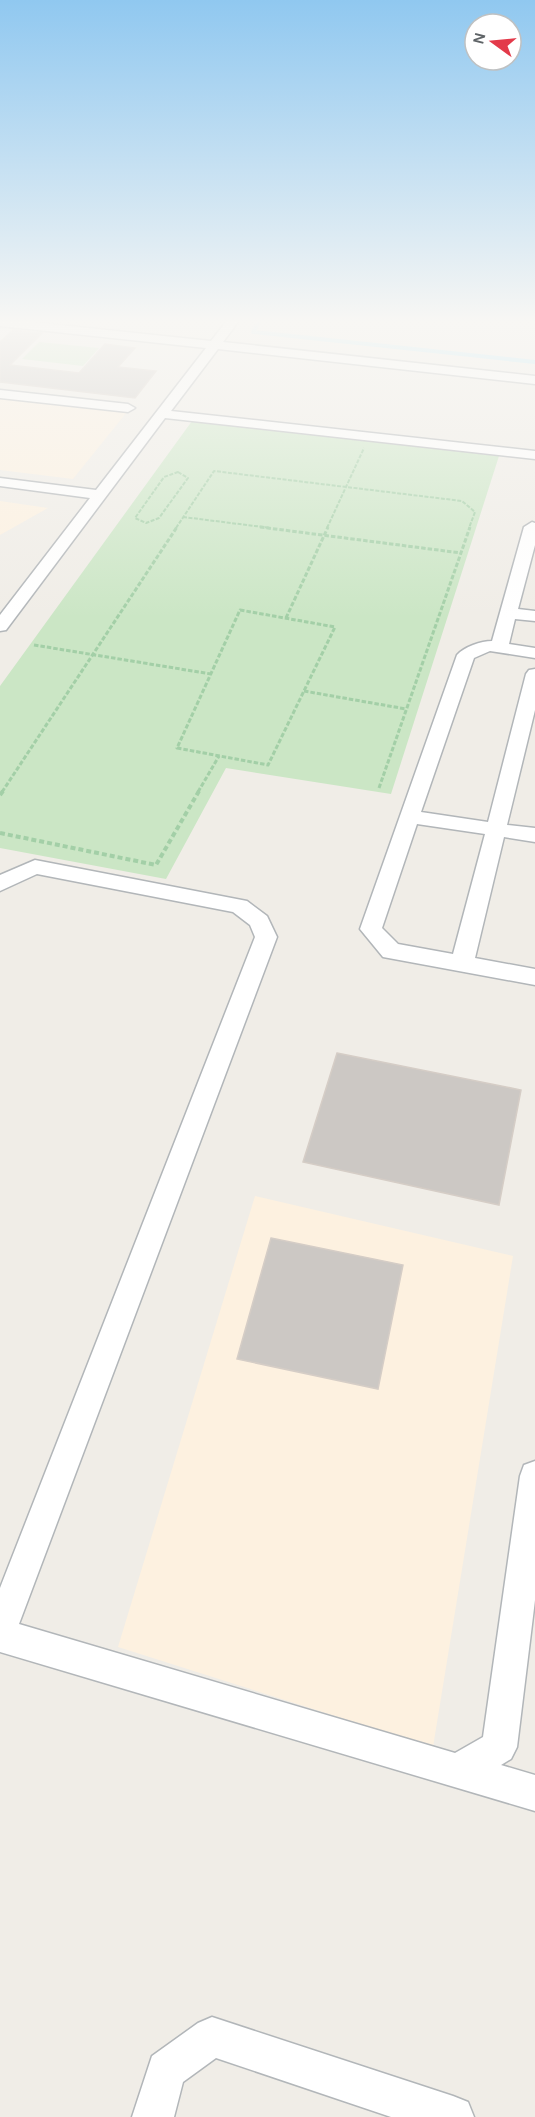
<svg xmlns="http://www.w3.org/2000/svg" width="535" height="2117" font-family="Karla,sans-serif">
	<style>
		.commercial { fill: #fdf1e0 }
		.green { fill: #cbe6c5 }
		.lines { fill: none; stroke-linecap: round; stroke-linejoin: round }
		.stream { stroke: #ace7fc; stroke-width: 4 }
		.building { fill: #ccc8c4; stroke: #d5cdc6; stroke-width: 1.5 }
		.minor-casing { stroke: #b2b6b9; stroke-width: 3 }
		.path-far2 { stroke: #a3cfa7; stroke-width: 2; stroke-dasharray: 4 1.5; stroke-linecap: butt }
		.path-far1 { stroke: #a3cfa7; stroke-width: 3; stroke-dasharray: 4.5 2; stroke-linecap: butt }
		.path { stroke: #a3cfa7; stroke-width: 4; stroke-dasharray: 5 3; stroke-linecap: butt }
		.minor { fill: #fff; fill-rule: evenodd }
	</style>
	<rect width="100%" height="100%" fill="#f0ede7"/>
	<!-- commercial -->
	<g class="commercial">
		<polygon points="0,397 127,412 73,479 0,470"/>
		<polygon points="0,501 48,508 0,535"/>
		<polygon points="255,1196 513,1256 433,1747 118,1647"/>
	</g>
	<!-- green -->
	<g class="green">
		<polygon points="39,342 99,348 83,366 22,359"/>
		<polygon points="192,421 499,456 391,794 226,768 166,879 0,848 0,686"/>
	</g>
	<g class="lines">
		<!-- stream -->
		<polyline class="stream" points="259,322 253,332 535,362"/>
	</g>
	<!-- building -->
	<g class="building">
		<polygon points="13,330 42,333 10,365 79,373 105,344 135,348 118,367 156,371 135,398 0,382 0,342"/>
		<polygon points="337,1053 521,1090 499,1205 303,1162"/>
		<polygon points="271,1238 403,1265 378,1389 237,1359"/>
	</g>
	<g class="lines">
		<!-- minor casing -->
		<g class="minor-casing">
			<g id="minor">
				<polygon points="0,322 31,322 211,341 226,322 238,322 223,342 535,376 535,384 218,349 171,411 535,451 535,459 165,418 6,630 0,631 0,615 90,498 0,486 0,478 96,490 206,348 0,326"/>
				<polygon points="0,390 128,404 135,408 128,412 0,398"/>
				<path d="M532,522L535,523V545L518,609L535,611V621L515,619L509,644L535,648V658L490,651L474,658L421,812L488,822L526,674L529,670L535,669V710L507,825L535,828V842L504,837L475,958L535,969V985L383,957L360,929L457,655C464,647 481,641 492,641L524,527ZM417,824L485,834L453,954L398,944L382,928Z"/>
				<polygon points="35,860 247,901 267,916 277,937 19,1624 455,1753 483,1737 520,1476 524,1465 535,1461 535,1600 517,1747 511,1759 501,1765 535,1775 535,1811 0,1652 0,1588 255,937 250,925 233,912 37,874 0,891 0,875"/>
				<polygon points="212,2017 453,2096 468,2102 474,2117 391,2117 216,2058 183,2082 174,2117 132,2117 152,2056 198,2023"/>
			</g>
		</g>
		<!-- path-far2 -->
		<g class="path-far2">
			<polygon points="178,472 188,478 159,518 146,523 135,518 164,477"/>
			<polyline points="183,517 271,528"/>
			<polyline points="176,528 214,471 462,501 475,512 469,528"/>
			<polyline points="327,528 364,448"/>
		</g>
		<!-- path-far1 -->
		<g class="path-far1">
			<polyline points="260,527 461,553"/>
			<polygon points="240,610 335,627 268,765 177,748"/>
			<polyline points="286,618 328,527"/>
			<polyline points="34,645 211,674"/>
			<polyline points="304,691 406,709"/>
			<polyline points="379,788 470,527"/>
			<polyline points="2,792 177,527"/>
			<polyline points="198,792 219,756"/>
		</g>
		<!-- path -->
		<g class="path">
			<polyline points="0,795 3,791"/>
			<polyline points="0,833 156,865 199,791"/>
		</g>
		<!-- minor -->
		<use href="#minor" class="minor"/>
	</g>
	<!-- sky -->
	<linearGradient id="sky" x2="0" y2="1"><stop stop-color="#90c8f0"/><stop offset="0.52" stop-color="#f8f7f4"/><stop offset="1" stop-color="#f8f7f4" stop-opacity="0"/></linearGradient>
	<rect width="535" height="618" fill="url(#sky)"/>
	<!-- north arrow -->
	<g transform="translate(493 42) rotate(285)"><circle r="28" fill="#ffffff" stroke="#bfc1c2" stroke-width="1.5"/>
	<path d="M0-4.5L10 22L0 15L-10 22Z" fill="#e33a4a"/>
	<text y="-9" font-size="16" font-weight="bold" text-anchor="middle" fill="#5f6467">N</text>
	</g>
</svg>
